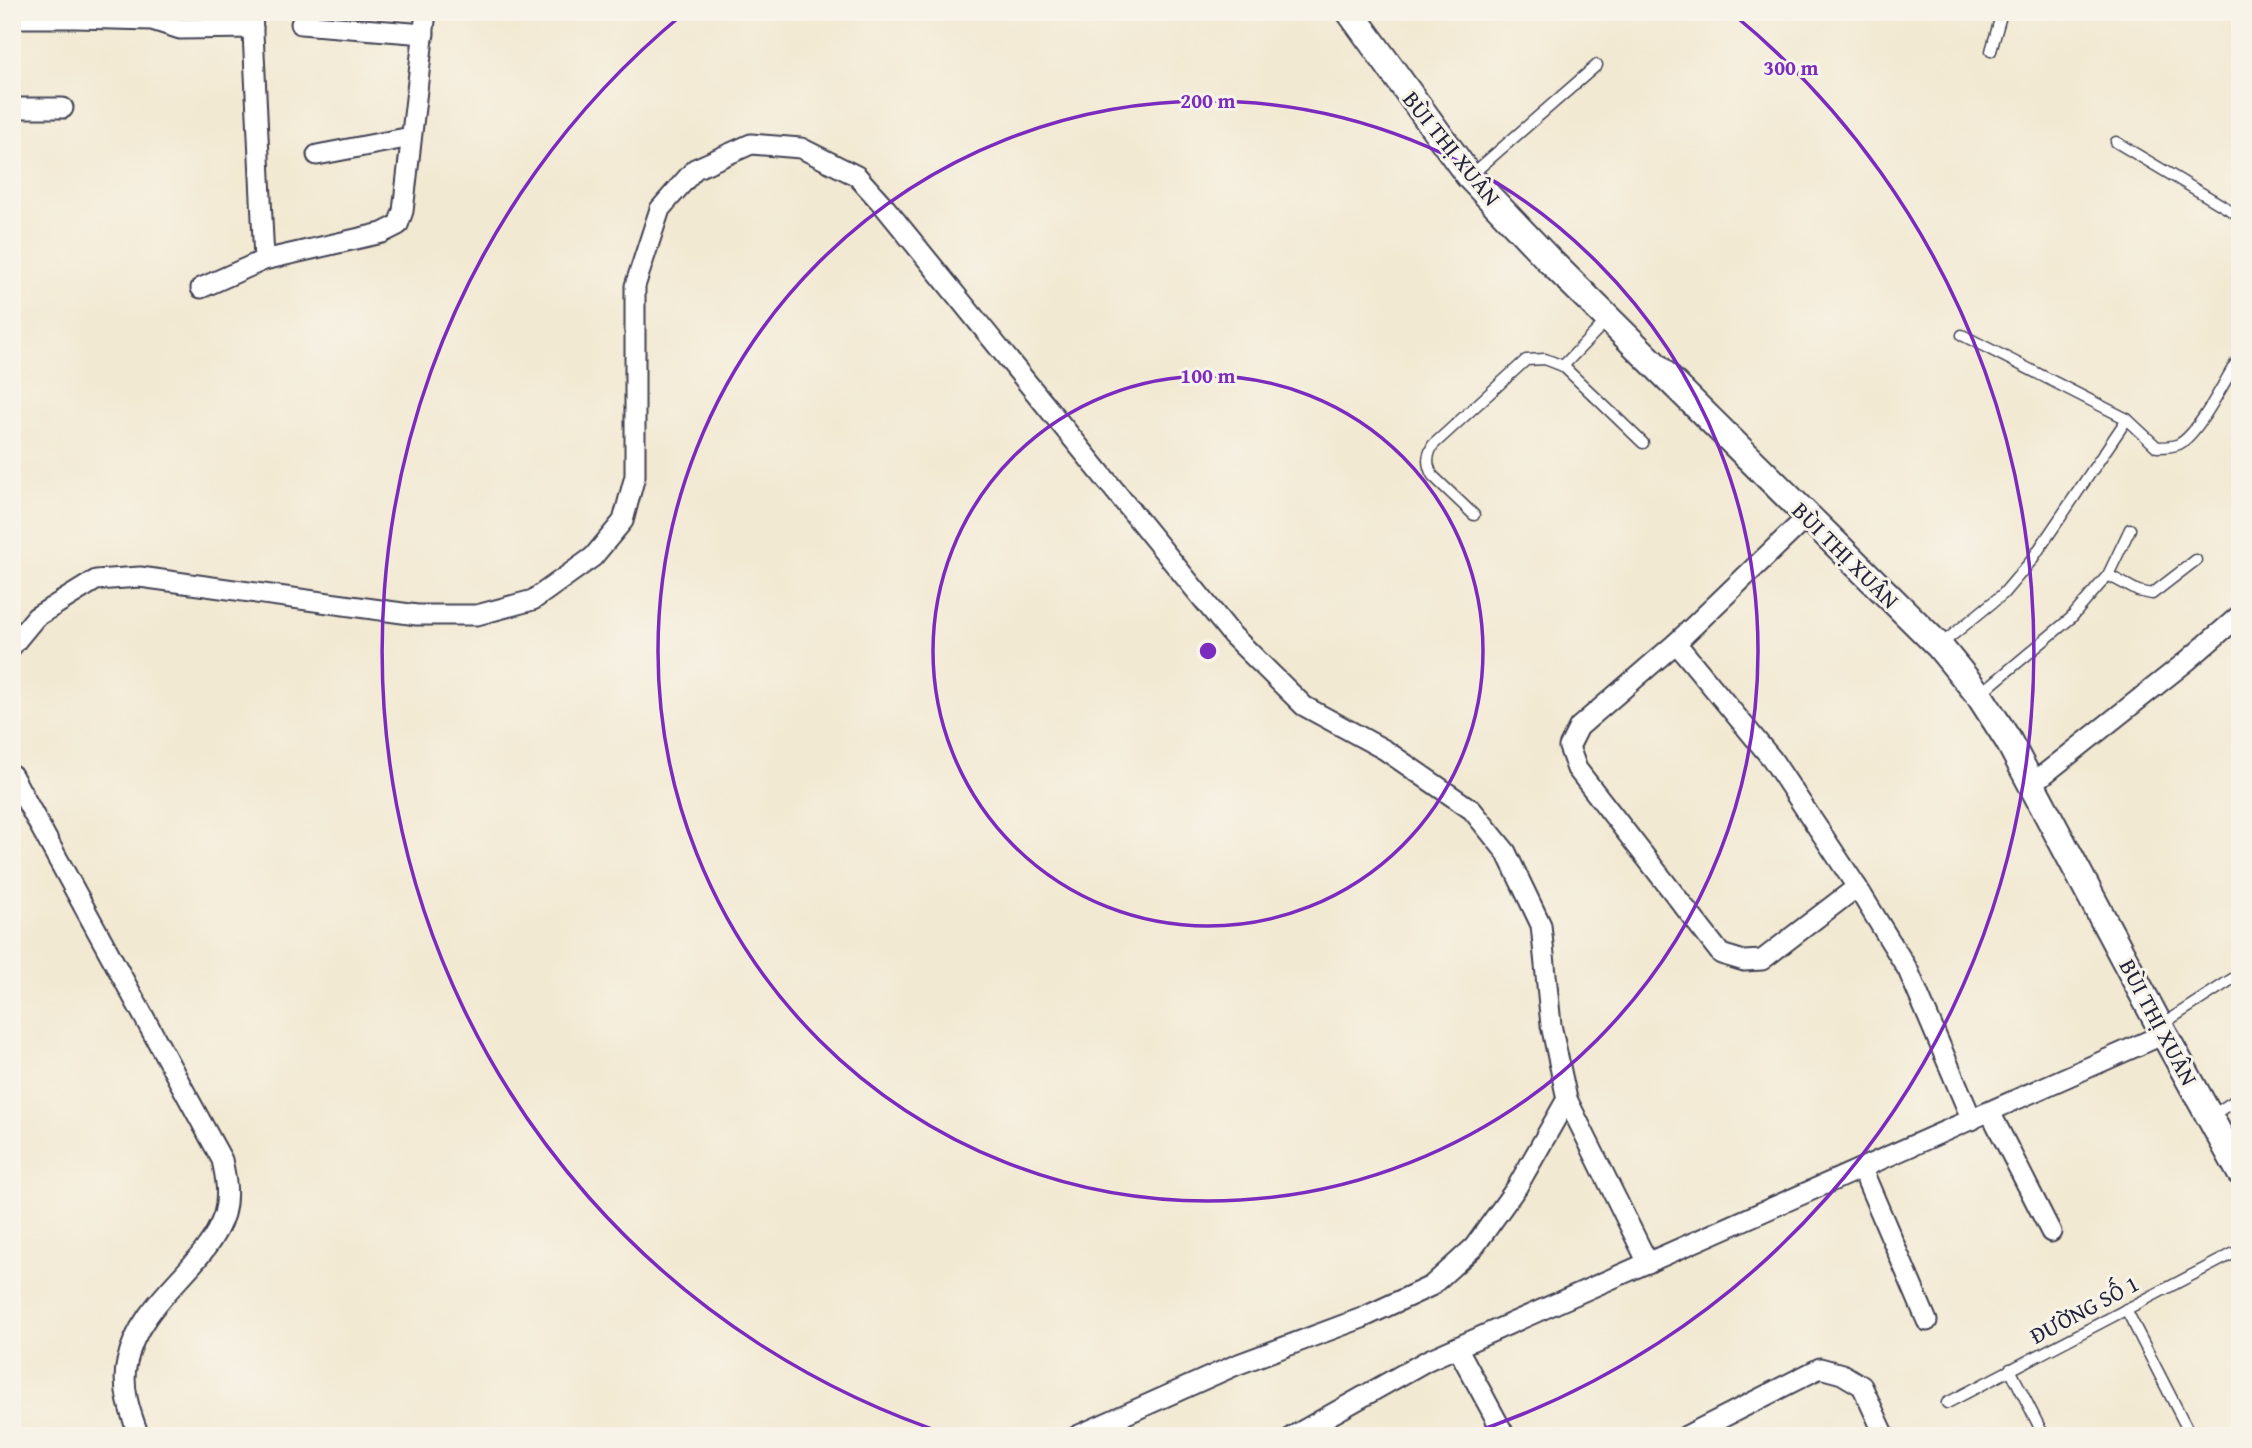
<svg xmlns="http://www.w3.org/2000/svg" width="2252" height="1448" font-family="'Gentium Book Plus',serif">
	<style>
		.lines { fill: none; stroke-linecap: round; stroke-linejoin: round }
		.service-casing { stroke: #414052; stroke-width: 13 }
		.minor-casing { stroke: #414052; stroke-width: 23 }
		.secondary-casing { stroke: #414052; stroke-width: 30 }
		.service { stroke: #fff; stroke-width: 10 }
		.minor { stroke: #fff; stroke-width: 19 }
		.secondary { stroke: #fff; stroke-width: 26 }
		.ring { fill: none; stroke: #7b2cbf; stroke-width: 3.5 }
		.labels { text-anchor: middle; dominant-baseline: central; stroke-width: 6; stroke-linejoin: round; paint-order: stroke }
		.street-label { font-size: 23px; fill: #22223b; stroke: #f7f3e8 }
		.centre { fill: #7b2cbf; stroke: #f7f3e8; stroke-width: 3.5 }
		.ring-label { font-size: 21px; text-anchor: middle; font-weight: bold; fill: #7b2cbf; stroke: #f7f3e8; stroke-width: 6; stroke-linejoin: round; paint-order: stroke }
	</style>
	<rect width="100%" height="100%" fill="#f7f3e8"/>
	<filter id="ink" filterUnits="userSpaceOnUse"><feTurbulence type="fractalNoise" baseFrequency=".0143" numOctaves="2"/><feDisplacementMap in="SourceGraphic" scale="14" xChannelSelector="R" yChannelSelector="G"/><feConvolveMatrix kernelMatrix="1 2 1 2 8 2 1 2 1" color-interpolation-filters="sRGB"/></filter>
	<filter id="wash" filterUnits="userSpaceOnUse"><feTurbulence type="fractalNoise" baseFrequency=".00686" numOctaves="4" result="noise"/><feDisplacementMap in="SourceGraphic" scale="28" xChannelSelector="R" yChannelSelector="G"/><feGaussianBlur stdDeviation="1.57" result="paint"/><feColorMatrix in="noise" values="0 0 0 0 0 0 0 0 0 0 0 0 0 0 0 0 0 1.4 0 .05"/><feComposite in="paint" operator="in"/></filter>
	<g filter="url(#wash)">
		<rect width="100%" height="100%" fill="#f2e9d2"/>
	</g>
	<g filter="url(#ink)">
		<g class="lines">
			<!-- service casing -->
			<g class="service-casing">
				<g id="service">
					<polyline points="1991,51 2002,12"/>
					<polyline points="2116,142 2240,216"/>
					<polyline points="1470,176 1597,65"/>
					<path d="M1962,335L2127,419L2157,447C2164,447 2173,447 2179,444C2199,434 2227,376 2240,356"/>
					<polyline points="1563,366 1643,443"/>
					<path d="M1474,515L1433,476C1426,464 1427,456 1433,445L1526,360L1545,359L1563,366L1608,319"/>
					<polyline points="2108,575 2138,591 2152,594 2196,560"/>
					<polyline points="1939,646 2003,594 2031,561 2127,419"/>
					<polyline points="1979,695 2071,618 2108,575 2130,529"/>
					<polyline points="2161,1025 2240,974"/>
					<polyline points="2210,1117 2240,1097"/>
					<polyline points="2126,1309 2191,1436"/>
					<polyline points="2010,1369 2044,1436"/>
					<polyline points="1947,1403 2240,1250"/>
				</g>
			</g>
			<!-- minor casing -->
			<g class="minor-casing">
				<g id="minor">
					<polyline points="252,12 264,260"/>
					<polyline points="12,18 75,18 152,20 180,29 253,28"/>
					<polyline points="301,24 424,34"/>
					<polyline points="12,108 63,108"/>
					<polyline points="317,155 411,137"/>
					<polyline points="201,288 264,260 382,233 398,225 403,211 426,12"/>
					<polyline points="1808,516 1676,643 1579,727 1569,747 1577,769 1721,954 1744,961 1762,960 1857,887"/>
					<polyline points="1676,643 1772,759 1857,887 1908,970 1972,1120"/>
					<polyline points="12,646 36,617 96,580 140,577 417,615 477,615 533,600 593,557 623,521 635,476 635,286 660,209 695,169 751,144 801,148 857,176 883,205 1232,635 1304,706 1385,750 1472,810 1506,852 1541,925 1551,1025 1567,1099 1648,1263"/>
					<path d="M12,775L222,1160C226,1178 229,1196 224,1214C207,1268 140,1299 127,1362C121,1387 130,1412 139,1436"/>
					<polyline points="2032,784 2187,661 2240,615"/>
					<polyline points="1990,1112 2051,1232"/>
					<polyline points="1862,1169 1927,1321"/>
					<polyline points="1457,1347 1505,1436"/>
					<polyline points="1077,1436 1236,1365 1362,1318 1431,1286 1474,1247 1517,1187 1567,1099"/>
					<polyline points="1293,1436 1428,1360 2164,1034"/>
					<polyline points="1686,1436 1820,1368 1842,1374 1862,1386 1885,1436"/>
				</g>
			</g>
			<!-- secondary casing -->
			<g class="secondary-casing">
				<polyline id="secondary" points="1350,12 1469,176 1550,261 1939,646 1979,695 2008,740 2164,1034 2240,1172"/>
			</g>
			<!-- service -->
			<use href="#service" class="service"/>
			<!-- minor -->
			<use href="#minor" class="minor"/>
			<!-- secondary -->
			<use href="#secondary" class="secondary"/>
		</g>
	</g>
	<!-- distance rings -->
	<g class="ring">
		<circle cx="1208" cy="651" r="275"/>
		<circle cx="1208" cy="651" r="550"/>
		<path d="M953 1436A825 825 0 0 1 683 14M1733 14A825 825 0 0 1 1463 1436"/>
	</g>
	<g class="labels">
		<!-- street labels -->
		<g class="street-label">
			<text transform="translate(1452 148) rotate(51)">BÙI THỊ XUÂN</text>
			<text transform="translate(1846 555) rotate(45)">BÙI THỊ XUÂN</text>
			<text transform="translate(2159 1022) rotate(62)">BÙI THỊ XUÂN</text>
			<text transform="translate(2084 1309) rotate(-28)">ĐƯỜNG SỐ 1</text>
		</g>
	</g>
	<circle cx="1208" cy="651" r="10" class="centre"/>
	<g class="ring-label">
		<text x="1791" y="75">300 m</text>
		<text x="1208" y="108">200 m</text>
		<text x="1208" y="383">100 m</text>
	</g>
	<!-- margin -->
	<rect width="2252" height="1448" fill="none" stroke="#f7f3e8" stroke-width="42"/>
</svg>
